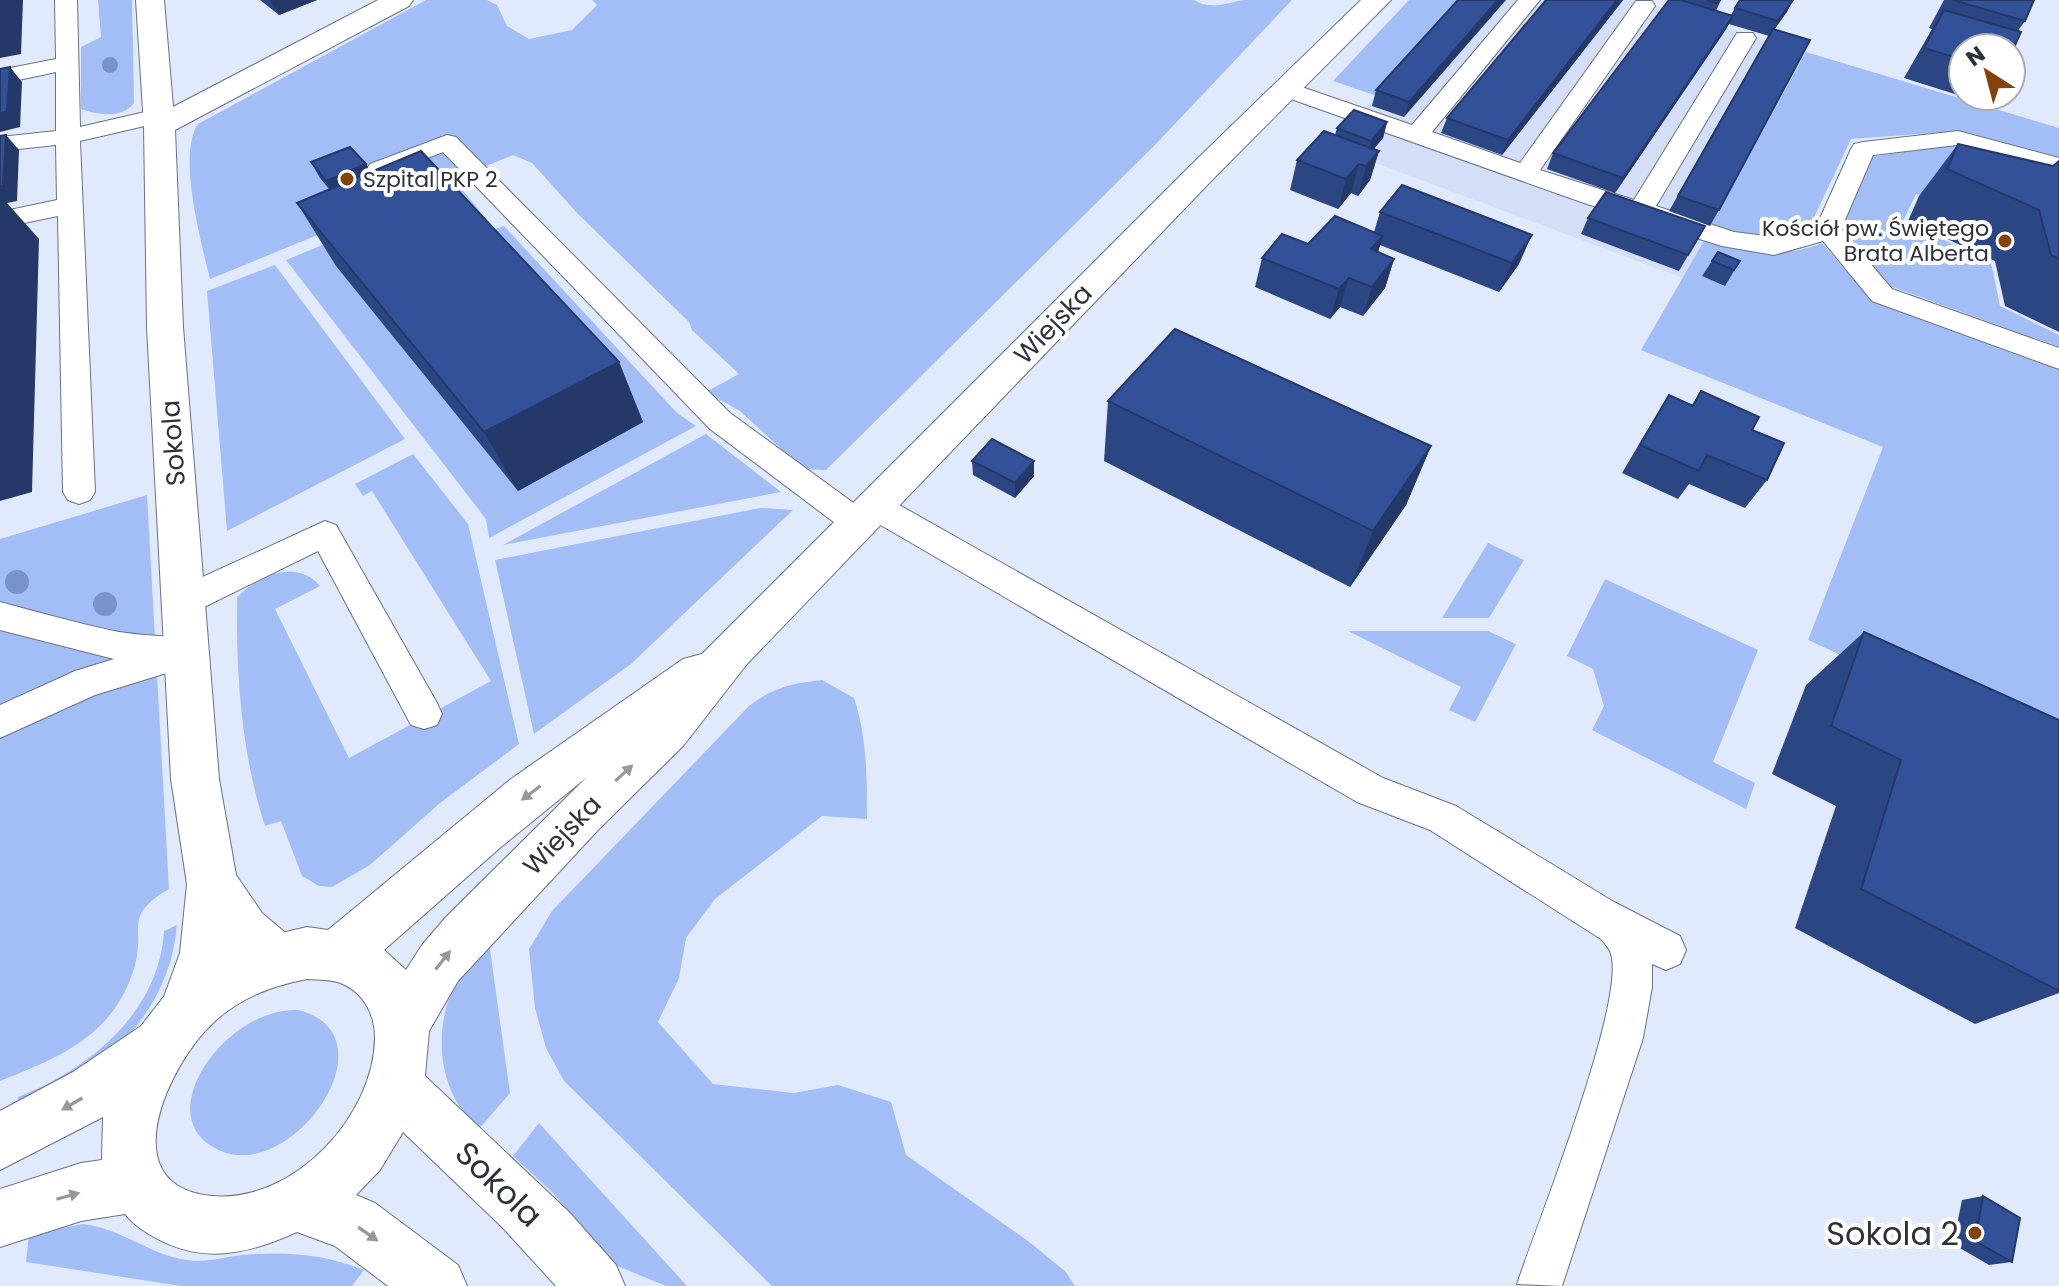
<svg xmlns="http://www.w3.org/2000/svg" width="2059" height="1286" font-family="Poppins,sans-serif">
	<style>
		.built { fill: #d4def6 }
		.green { fill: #a3bef6 }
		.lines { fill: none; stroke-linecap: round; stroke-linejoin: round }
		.lane-casing { stroke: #687286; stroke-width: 2 }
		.street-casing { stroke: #687286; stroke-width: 2 }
		.secondary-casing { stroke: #687286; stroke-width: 2 }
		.lane { fill: #fff; fill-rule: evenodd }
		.street { fill: #fff; fill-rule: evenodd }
		.secondary { fill: #fff; fill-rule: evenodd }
		.tree { fill: #7b93cd }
		.wall { fill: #2c4683 }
		.shaded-wall { fill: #24396a }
		.building { fill: #335198; stroke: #24396a; stroke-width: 2 }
		.oneway { fill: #96989c }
		.poi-dot { fill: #83430a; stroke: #fff; stroke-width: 3 }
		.labels { text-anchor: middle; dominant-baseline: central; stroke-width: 8; stroke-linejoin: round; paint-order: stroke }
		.far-poi-label { font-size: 22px; fill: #2d313a; stroke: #fff; text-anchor: start }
		.street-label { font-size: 26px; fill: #2d313a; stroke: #fff }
		.near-street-label { font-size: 32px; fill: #2d313a; stroke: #fff }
		.near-poi-label { font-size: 32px; fill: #2d313a; stroke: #fff; text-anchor: end }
	</style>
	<rect width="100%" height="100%" fill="#e1eafc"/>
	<!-- built -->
	<polygon class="built" points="1463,0 1637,0 1806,52 1683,278 1330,146"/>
	<!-- green -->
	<g class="green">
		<path d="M98,0H132L134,103C122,119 98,115 81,109V47L101,37Z"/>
		<path d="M426,0H487L497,5L507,26L529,39L572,30L597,5L592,0H1194C1211,11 1228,2 1245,0C1260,0 1277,0 1292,0L1154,146L826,470L803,469L740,411L706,392L739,374L692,330L689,322L578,214L532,163L513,155L210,279C201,242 177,155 198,124Z"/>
		<polygon points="1409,0 1463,0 1377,96 1333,81"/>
		<path d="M1806,52L2059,128V158L1961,131L1851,139L1809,228C1766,242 1753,242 1710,226Z"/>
		<polygon points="1953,144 2026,165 1977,207 1916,194 1903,221 1991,262 2000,306 2059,335 2059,347 1887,285 1838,231 1871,157"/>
		<polygon points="461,188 482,214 475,224 482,233 504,226 677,413 696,426 489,538 486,519 286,260"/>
		<path d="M1705,239C1746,249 1781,260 1822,243L1866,294L2059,364V755L1808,640L1883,447L1641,350Z"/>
		<polygon points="275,265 405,439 227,531 207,291"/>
		<polygon points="706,434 781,492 503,545"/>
		<path d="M413,454L468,524L519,744L440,803L370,865L332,887L319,886L302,876L281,821L265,826C241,753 236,674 237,598C256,575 298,559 320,586L275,609L349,758L491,681L372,491L363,496L355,484Z"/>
		<path d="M147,495L169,889C120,918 148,927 133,972C111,1037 58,1058 0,1081V539Z"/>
		<polygon points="760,508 793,510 631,664 534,734 495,560"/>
		<polygon points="1488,543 1524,560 1489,618 1442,618"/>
		<polygon points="1605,579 1758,650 1713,762 1755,783 1746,809 1592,730 1604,706 1593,669 1567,656"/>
		<polygon points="1348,631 1488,631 1516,644 1475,722 1449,710 1461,687"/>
		<path d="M822,680L854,698C867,736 867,779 867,819L822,816L715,899L686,938L679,978L658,1022L713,1084L794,1093L838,1085L891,1102L906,1155L1028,1241L1065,1271L1075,1286H772L564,1081L546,1048L535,1008L529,949L552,911L749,706C772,688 793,683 822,680Z"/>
		<path d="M177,925C173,970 155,1007 124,1041L18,1109V1097C89,1069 159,1013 164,931Z"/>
		<path d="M488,935L510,1093L479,1129C437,1092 432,1030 456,981C464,965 477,950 488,935Z"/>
		<path d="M298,1010C396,1034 294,1182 221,1151C145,1120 225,1007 298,1010Z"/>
		<polygon points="539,1123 687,1286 666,1286 615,1265 552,1192 513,1156"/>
		<path d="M83,1224C126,1230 147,1254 187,1260C206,1263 224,1257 242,1255C285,1251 324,1254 364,1270L352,1286H181L26,1262L29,1235Z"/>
	</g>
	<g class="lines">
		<!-- lane casing -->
		<g class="lane-casing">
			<g id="lane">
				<polygon points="55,0 77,0 80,127 158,109 166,111 170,116 166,121 80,141 95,492 90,500 79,504 68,500 63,492 58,216 0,228 0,212 57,200 56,145 0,151 0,137 56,131 56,72 0,84 0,70 56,59"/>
				<polygon points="1518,0 1540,0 1432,132 1520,163 1636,1 1652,1 1655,6 1540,170 1634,200 1737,33 1753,33 1756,38 1656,206 1734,232 1774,237 1817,225 1851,149 1854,144 1863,142 1958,131 2059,158 2059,174 1957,145 1873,155 1841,229 1892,289 2059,348 2059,369 1872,301 1823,241 1774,255 1722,246 1587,204 1277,94 1273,89 1277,84 1293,84 1412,125"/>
				<path d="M447,135L456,137L730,413L859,507L863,497L874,494L885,497L1383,778L1456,806L1614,902L1680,936L1686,950L1680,964L1666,970L1652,964V987L1643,1038L1562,1286L1517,1284C1537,1225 1626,1002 1611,954C1610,949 1604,943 1601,939L1430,830L1357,802L872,520L869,532L858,535L847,532L710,429L443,152L379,177L370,174L367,169L370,164Z"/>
				<polygon points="325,521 336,525 437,703 442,714 437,725 424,729 411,725 318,551 196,611 184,615 172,611 167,601 172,591"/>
				<path d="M0,602C38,612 76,623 114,631C142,637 174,634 199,643L204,653L199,663L95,695L0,738V705L75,671L114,659L0,630Z"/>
			</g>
		</g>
		<!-- street casing -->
		<g class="street-casing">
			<polygon id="street" points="136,0 164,0 173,107 378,0 413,0 409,6 175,130 183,327 219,779 236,875 262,913 295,941 303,959 295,977 277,985 259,977 232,954 204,1032 185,1040 166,1032 158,1013 180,953 187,884 171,779 147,327 144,126"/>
		</g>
		<!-- secondary casing -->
		<g class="secondary-casing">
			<path id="secondary" d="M1361,0H1391L1216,176L747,664L683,746L598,830L458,981L429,1031L425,1076L569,1212L616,1265L625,1286H556L503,1228L403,1132L380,1170L356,1195L375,1203L458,1265L467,1286H388L335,1246L297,1232C248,1254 203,1265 154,1237C142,1230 134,1225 125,1214L81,1221L0,1247V1189L81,1163L102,1160L103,1117L0,1170V1111L73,1072L141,1026L166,994L207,962L273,935L307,927L328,930L511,779L683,659L702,654L1194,162ZM587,777L446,917L422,945L406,970L384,950L501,847ZM307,979C318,980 333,979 343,984C365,994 375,1016 375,1038C374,1116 294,1203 212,1196C110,1187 169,1063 214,1022C241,997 272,986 307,979Z"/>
		</g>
		<!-- lane -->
		<use href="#lane" class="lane"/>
		<!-- street -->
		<use href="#street" class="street"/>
		<!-- secondary -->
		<use href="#secondary" class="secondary"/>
	</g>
	<!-- trees -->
	<g class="tree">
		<circle cx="110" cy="65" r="8"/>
		<circle cx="17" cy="582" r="12"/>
		<circle cx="105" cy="604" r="12"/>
	</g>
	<!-- wall -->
	<g class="wall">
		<polygon points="260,0 317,0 279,15"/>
		<polygon points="1458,0 1404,117 1372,106 1376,90"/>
		<polygon points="1546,0 1623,0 1502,155 1441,133 1447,118"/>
		<polygon points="1683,0 1721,0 1716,11 1731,15 1735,8 1793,0 1774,30 1719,210 1710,226 1669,211 1769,36 1729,24 1615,193 1547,169 1553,153"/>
		<polygon points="1944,0 2034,0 2025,21 2017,32 1963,48 1963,96 1985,96 1980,102 1904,78 1932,29 1929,28"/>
		<polygon points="1387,122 1383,138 1374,149 1379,151 1370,180 1358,196 1351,193 1338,209 1290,190 1297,160 1335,135 1337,128"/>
		<polygon points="1958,144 2053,166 2059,161 2059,332 2005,306 1995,261 1908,221 1919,196"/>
		<polygon points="311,162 366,164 370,172 619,362 643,422 518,491 336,266 297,203 329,189 320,178"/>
		<polygon points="1380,212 1519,264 1499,292 1380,245 1378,252 1394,259 1385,288 1363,316 1340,307 1330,319 1255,287 1262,258 1308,244 1374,232"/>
		<polygon points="1588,218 1705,226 1679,271 1581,234"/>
		<polygon points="1718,252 1740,261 1725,286 1702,276"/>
		<polygon points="1701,391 1752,430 1767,480 1745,508 1689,484 1678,499 1622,473 1651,424 1669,395 1692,405"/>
		<polygon points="1108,401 1431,446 1406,505 1350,587 1104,461"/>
		<polygon points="972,461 1034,461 1034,476 1015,498 973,475"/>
		<polygon points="1864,632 2059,720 2059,993 1975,1024 1795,928 1836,806 1772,774 1806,685"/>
		<polygon points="1983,1196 2012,1262 1989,1265 1953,1244 1962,1200"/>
	</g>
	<!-- shaded-wall -->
	<g class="shaded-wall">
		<polygon points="0,0 23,0 21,54 0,58"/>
		<polygon points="270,0 317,0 279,15"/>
		<polygon points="1498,0 1506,0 1404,117 1409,102"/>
		<polygon points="1617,0 1623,0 1502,155 1508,140"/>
		<polygon points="1793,0 1787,12 1769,37 1778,21"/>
		<polygon points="1733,16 1725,31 1615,193 1623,178"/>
		<polygon points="10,67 22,82 20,127 0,132 0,113"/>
		<polygon points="1387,122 1383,138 1367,156 1371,141"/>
		<polygon points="6,135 19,150 17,201 7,203 39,239 32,492 0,501 0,186"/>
		<polygon points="1379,151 1370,180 1358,196 1366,166"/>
		<polygon points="366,164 374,180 335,196 326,181"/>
		<polygon points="1359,164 1351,193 1338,209 1346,179"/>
		<polygon points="1532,235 1519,264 1499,292 1512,263"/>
		<polygon points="1383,236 1374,265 1371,249"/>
		<polygon points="1394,259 1385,288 1363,316 1372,287"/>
		<polygon points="1349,278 1340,307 1330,319 1339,289"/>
		<polygon points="619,362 643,422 518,491 484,432"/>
		<polygon points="1431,446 1406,505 1350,587 1373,531"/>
		<polygon points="1034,461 1034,476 1015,498 1015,483"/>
	</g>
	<!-- building -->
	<g class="building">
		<polygon points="1458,0 1498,0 1409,102 1376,90"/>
		<polygon points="1546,0 1617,0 1508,140 1447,118"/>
		<polygon points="1669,0 1681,0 1733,16 1623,178 1553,153"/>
		<polygon points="1707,0 1720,0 1717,3"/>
		<polygon points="1740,0 1793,0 1778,21 1735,8"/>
		<polygon points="1953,0 2034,0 2025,21"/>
		<polygon points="1944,10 2021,32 2011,54 2011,48 1963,48 1963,60 1924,48"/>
		<polygon points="1773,29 1810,40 1719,210 1678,196"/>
		<polygon points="10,67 7,112 0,113 0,69"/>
		<polygon points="1354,110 1387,122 1371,141 1337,128"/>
		<polygon points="1324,131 1379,151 1366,166 1359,164 1346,179 1297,160"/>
		<polygon points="6,135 3,186 0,186 0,136"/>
		<polygon points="1958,144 2053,166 2059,161 2059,259 2051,255 2039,210 1947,169"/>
		<polygon points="350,147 366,164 326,181 311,162"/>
		<polygon points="421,151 619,362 484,432 297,203"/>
		<polygon points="1402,185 1532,235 1512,263 1380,212"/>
		<polygon points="1606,192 1705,226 1688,255 1588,218"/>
		<polygon points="1335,216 1383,236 1371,249 1394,259 1372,287 1349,278 1339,289 1262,258 1282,234 1308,244"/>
		<polygon points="1718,252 1740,261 1734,270 1712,261"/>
		<polygon points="1175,329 1431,446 1373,531 1108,401"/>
		<polygon points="1701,391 1759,417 1752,430 1784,443 1767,480 1707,455 1699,471 1640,445 1669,395 1693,406"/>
		<polygon points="992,439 1034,461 1015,483 972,461"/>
		<polygon points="1864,632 2059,720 2059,991 1861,889 1901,760 1831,726"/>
		<polygon points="1983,1196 2020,1218 2012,1262 1975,1241"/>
	</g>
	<!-- one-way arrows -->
	<defs><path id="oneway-solid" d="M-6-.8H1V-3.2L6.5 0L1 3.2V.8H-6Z" transform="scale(2)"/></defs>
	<g class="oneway">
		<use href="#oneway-solid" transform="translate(624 773) rotate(-43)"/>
		<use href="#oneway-solid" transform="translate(531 793) rotate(143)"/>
		<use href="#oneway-solid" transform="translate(443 960) rotate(-52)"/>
		<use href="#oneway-solid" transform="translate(72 1104) rotate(150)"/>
		<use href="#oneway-solid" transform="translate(68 1196) rotate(-16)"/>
		<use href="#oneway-solid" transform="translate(368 1234) rotate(35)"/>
	</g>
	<!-- markers -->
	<g class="poi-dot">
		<circle cx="347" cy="179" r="8"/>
		<circle cx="2005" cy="241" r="8"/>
		<circle cx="1975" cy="1233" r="8"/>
	</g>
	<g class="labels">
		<!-- far-poi labels -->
		<g class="far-poi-label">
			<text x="363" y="179">Szpital PKP 2</text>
			<text x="1989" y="228" text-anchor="end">Kościół pw. Świętego<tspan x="1989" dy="25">Brata Alberta</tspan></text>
		</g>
		<!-- street labels -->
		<g class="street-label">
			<text transform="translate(1053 324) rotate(-46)">Wiejska</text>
			<text transform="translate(173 443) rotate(-94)">Sokola</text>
			<text transform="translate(562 835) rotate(-46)">Wiejska</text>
		</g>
		<!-- near-street labels -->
		<g class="near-street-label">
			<text transform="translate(499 1184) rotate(44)">Sokola</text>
		</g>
		<!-- near-poi labels -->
		<g class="near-poi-label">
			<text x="1959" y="1233">Sokola 2</text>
		</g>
	</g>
	<!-- north arrow -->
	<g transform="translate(1987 72) rotate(324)"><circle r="38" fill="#ffffff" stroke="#abadb0" stroke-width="2"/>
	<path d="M0-6L14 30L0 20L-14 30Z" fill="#83430a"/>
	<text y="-12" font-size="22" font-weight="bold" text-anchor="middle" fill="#2d313a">N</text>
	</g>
</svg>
